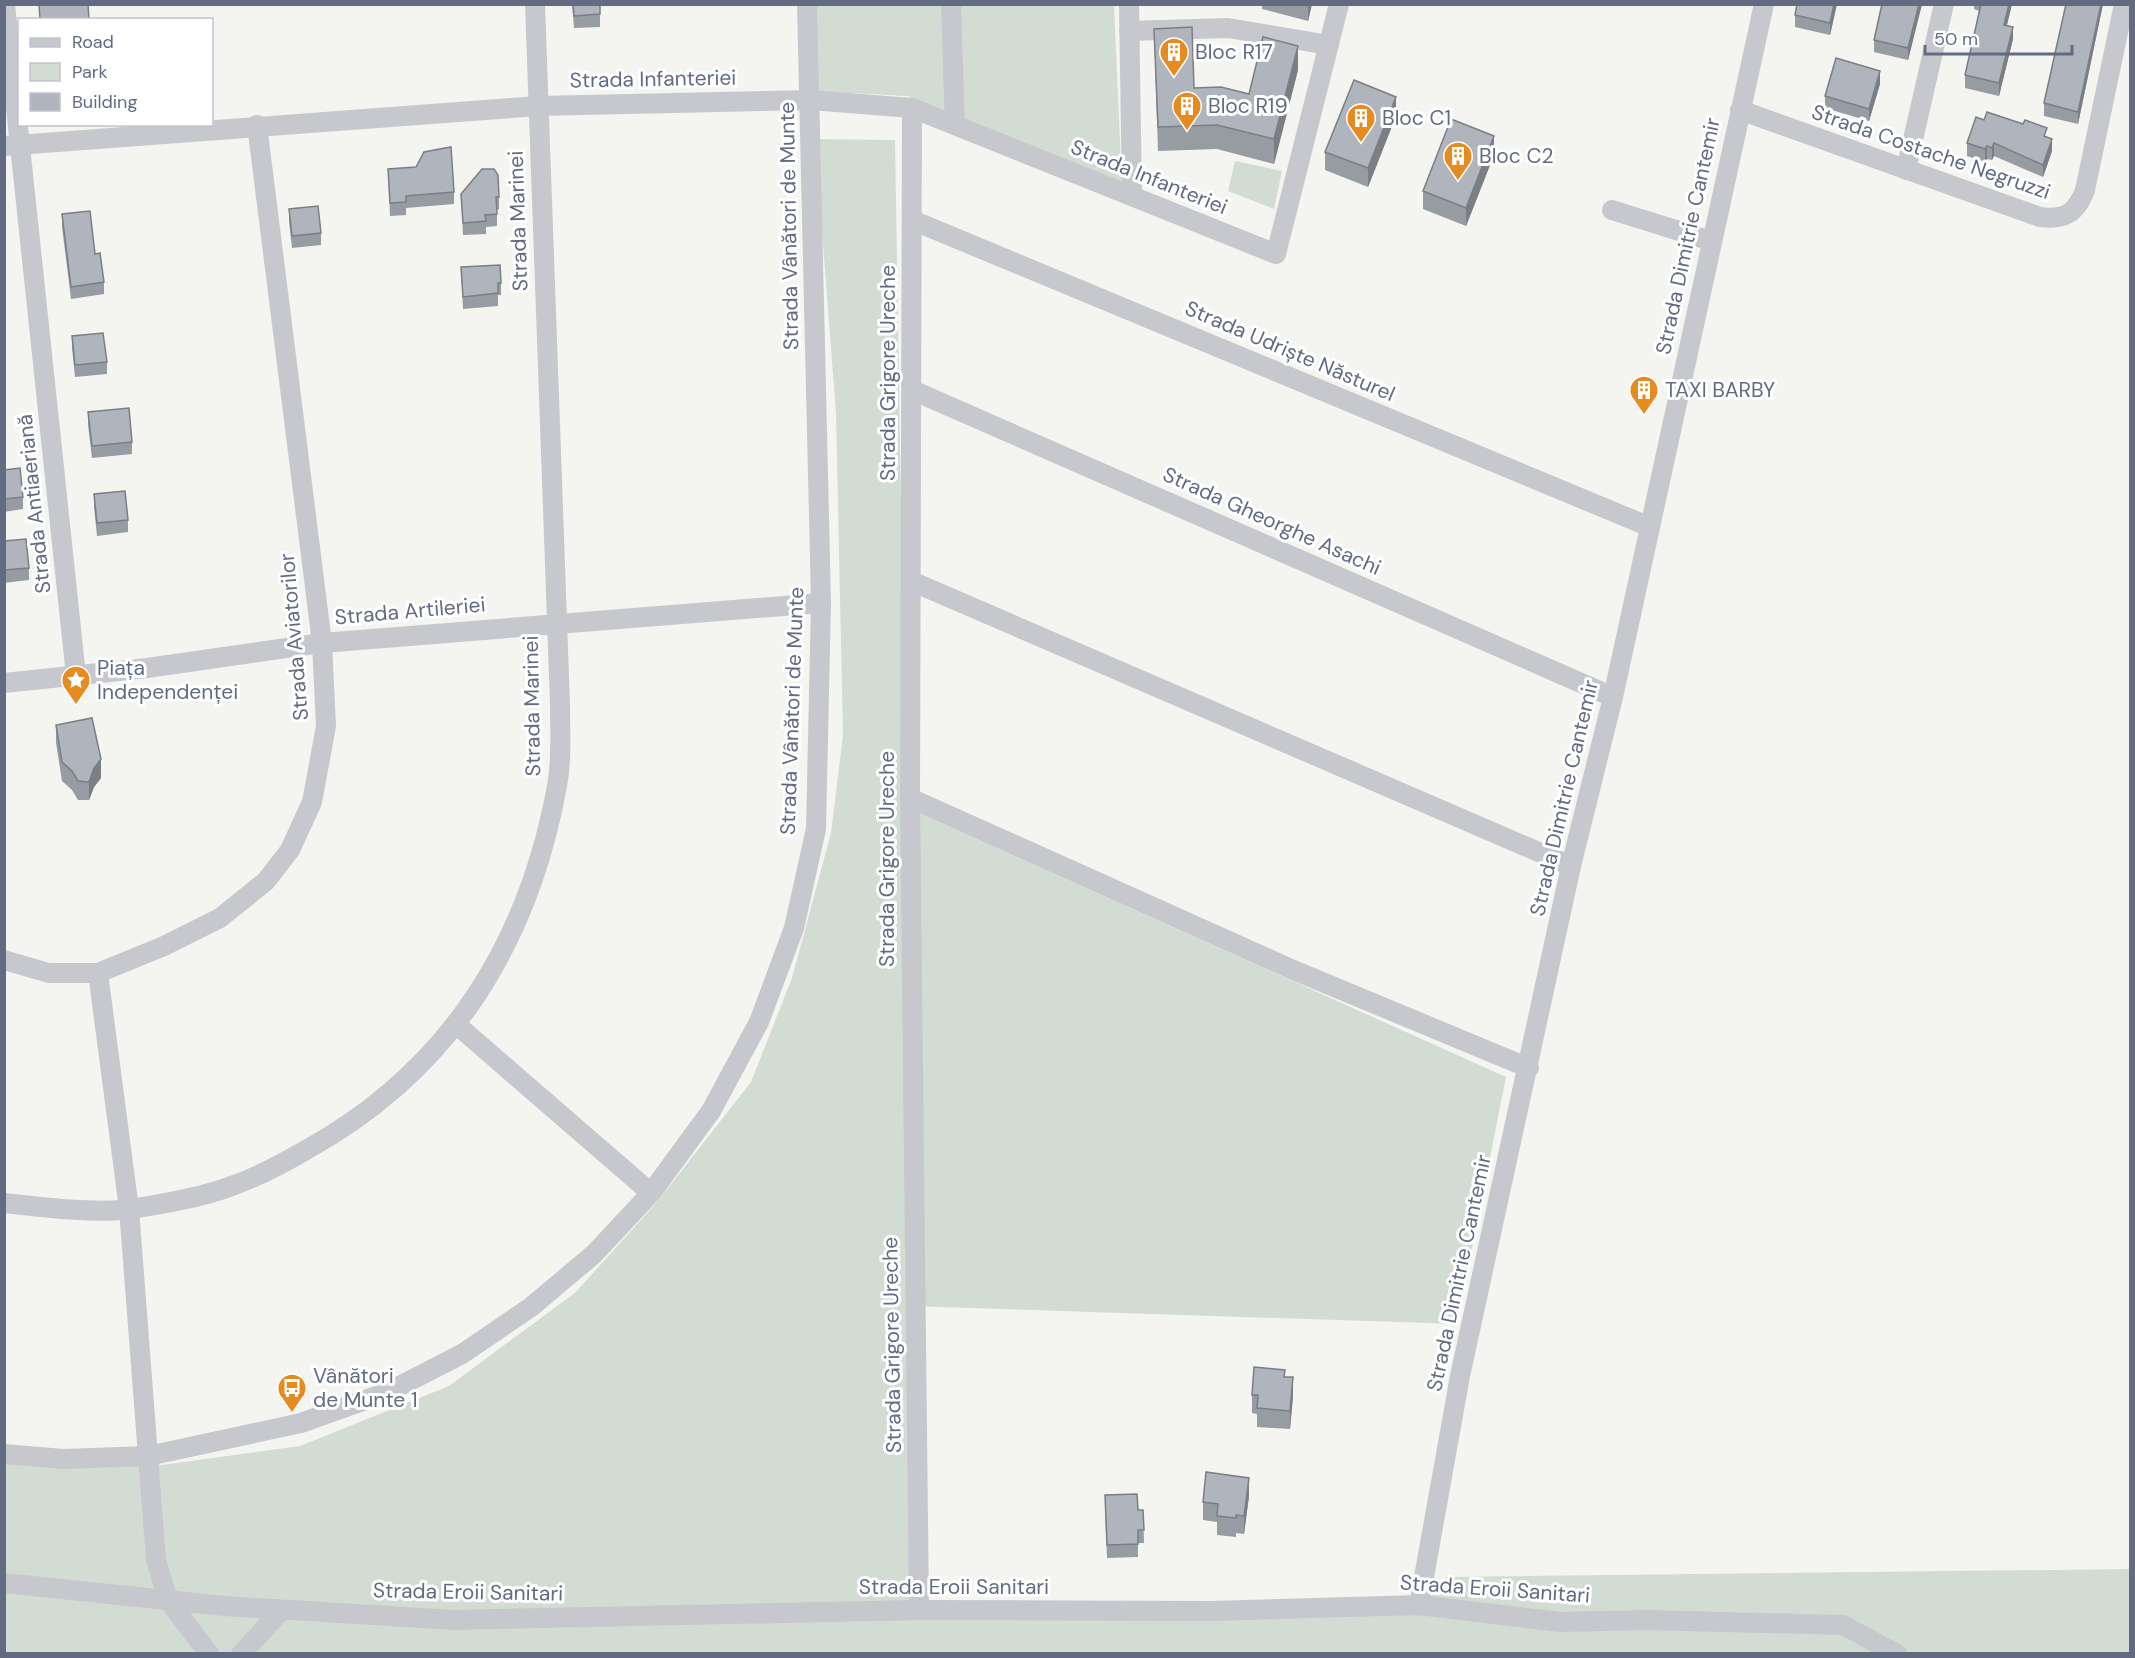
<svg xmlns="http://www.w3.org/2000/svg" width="2135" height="1658" font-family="'DM Sans',sans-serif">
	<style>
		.green { fill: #d3dcd2 }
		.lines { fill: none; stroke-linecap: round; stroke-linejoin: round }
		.minor { stroke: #c7c8cd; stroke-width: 20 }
		.wall { fill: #979ba2 }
		.shaded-wall { fill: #7b7e84 }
		.building { fill: #b0b4bc; stroke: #7b7e84; stroke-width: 1.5 }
		.labels { text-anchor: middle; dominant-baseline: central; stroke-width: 6; stroke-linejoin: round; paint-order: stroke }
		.poi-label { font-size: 21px; fill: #636b83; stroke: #fff; text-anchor: start }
		.street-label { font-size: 21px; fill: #636b83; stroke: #fff }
	</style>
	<rect width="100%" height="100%" fill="#f4f5f1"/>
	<!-- green -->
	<g class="green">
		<polygon points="810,5 1114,5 1122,187 907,96 812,91"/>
		<polygon points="815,139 895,140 906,807 1506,1077 1457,1324 908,1306 920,1614 1418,1613 1446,1577 2130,1569 2130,1653 5,1653 4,1453 162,1465 300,1446 449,1386 576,1292 657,1202 751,1082 792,978 831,833 843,735 836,414"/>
		<polygon points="1235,161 1282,171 1274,209 1228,191"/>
	</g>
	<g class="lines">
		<!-- minor -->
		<g class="minor">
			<polyline points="5,4 76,676"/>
			<polyline points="951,4 955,125"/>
			<polyline points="1129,4 1132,196"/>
			<polyline points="1129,31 1228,28 1329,45"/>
			<polyline points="912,108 910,798 919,1610"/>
			<path d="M1740,110L2040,217C2064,220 2076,214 2085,190L2124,4"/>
			<polyline points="4,146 538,106 810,100 912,108 1276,254 1339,4"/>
			<polyline points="1906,170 1944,4"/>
			<polyline points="1612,210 1711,241"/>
			<polyline points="912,220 1650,527"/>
			<polyline points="912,390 1613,697"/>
			<polyline points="911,581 1571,866"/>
			<polyline points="4,683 147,668 322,643 821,603"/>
			<polyline points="910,798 1291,969 1529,1068"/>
			<polyline points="4,960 49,973 98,973 164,946 220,918 266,881 290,850 312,802 326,726 322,643 257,125"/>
			<polyline points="98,973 129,1209 156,1560 168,1600 209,1654"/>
			<polyline points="457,1025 651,1193"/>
			<path d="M4,1203C39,1207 97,1214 131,1209C163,1204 199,1198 229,1187C255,1178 282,1164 306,1150C449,1071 528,945 557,786C562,760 560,731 560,705L535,4"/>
			<polyline points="4,1454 63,1459 148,1456 301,1423 388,1392 462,1354 531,1307 594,1254 651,1193 711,1111 759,1022 794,928 816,829 821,603 807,4"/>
			<polyline points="4,1583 224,1606 454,1620 919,1610 1211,1611 1419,1605 1560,1622 1648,1620 1843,1625 1897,1654"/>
			<polyline points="1419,1605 1460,1376 1571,866 1613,697 1764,4"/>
			<polyline points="241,1654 281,1611"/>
		</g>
	</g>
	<!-- wall -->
	<g class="wall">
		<polygon points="572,4 600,4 600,27 574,28"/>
		<polygon points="1262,4 1312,4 1308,21 1262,9"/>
		<polygon points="1797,4 1837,4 1830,35 1795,27 1795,15"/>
		<polygon points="1882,4 1922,4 1908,60 1874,52 1874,40"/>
		<polygon points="1974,4 2012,4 2007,25 2013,39 1999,96 1965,88 1965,75 1979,11 1974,9"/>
		<polygon points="2066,4 2103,4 2078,124 2044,116 2044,103"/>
		<polygon points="1154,29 1194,88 1249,94 1298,70 1274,164 1217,149 1158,151"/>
		<polygon points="1880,84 1869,121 1825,108 1825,96"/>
		<polygon points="1396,116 1368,187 1325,170 1325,152"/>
		<polygon points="2047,137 2052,151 2043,177 1994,156 1992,160 1987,159 1985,162 1967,156 1967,143"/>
		<polygon points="1494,155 1466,226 1423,209 1423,191"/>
		<polygon points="388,169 454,192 454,204 406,208 406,215 390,216"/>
		<polygon points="461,194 499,197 499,209 497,210 497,226 486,227 486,234 463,235"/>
		<polygon points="289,209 321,233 321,245 292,248 289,221"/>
		<polygon points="62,214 104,282 104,294 71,299 62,227"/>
		<polygon points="461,267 501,283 501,295 498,295 498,306 463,309"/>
		<polygon points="72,336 107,362 107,374 75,377 72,348"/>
		<polygon points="88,412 132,442 132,454 92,458 88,425"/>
		<polygon points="4,470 23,497 23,509 4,512"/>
		<polygon points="94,494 128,520 128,532 97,536 94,507"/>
		<polygon points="4,541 29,568 29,580 4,583"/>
		<polygon points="56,725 101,778 94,787 89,800 78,800 72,790 62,781 56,743"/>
		<polygon points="1285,1377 1293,1396 1290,1429 1257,1427 1257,1414 1252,1413 1252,1395"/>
		<polygon points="1249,1496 1244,1534 1236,1533 1236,1537 1217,1535 1217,1522 1203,1520 1203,1502"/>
		<polygon points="1105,1508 1143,1510 1144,1543 1138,1543 1138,1557 1107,1558"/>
	</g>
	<!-- shaded-wall -->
	<g class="shaded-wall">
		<polygon points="1308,4 1312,4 1308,21"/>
		<polygon points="1834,4 1837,4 1830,35 1830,23"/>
		<polygon points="1919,4 1922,4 1908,60 1908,48"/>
		<polygon points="2009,4 2012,4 2004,37 2004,25"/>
		<polygon points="2101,4 2103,4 2078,124 2078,112"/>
		<polygon points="2013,27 2013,39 1999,96 1999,83"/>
		<polygon points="1298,46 1298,70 1274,164 1274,139"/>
		<polygon points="1880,71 1880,84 1869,121 1869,109"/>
		<polygon points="1396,97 1396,116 1368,187 1368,168"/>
		<polygon points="1494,136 1494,155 1466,226 1466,208"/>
		<polygon points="2052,139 2052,151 2043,177 2043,165"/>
		<polygon points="1994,143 1994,156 1992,160 1992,148"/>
		<polygon points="1987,146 1987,159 1985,162 1985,149"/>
		<polygon points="101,759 101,778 94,787 89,800 89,782 94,768"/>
		<polygon points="1293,1377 1293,1396 1290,1429 1290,1411"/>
		<polygon points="1249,1478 1249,1496 1244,1534 1244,1516"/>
	</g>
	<!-- building -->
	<g class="building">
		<polygon points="39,4 88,4 89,20 40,20"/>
		<polygon points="573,4 600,4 600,14 574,16"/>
		<polygon points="1797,4 1834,4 1830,23 1795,15"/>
		<polygon points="1882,4 1919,4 1908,48 1874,40"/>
		<polygon points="1981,4 2009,4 2004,25 2013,27 1999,83 1965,75"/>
		<polygon points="2066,4 2101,4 2078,112 2044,103"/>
		<polygon points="1192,27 1194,88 1221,87 1249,94 1263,37 1298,46 1274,139 1217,125 1158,127 1154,29"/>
		<polygon points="1836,58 1880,71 1869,109 1825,96"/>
		<polygon points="1354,80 1396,97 1368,168 1325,152"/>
		<polygon points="1987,112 2023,124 2025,120 2047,128 2044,136 2052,139 2043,165 1994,143 1992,148 1987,146 1985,149 1967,143 1976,117 1984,120"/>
		<polygon points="1451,119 1494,136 1466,208 1423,191"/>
		<polygon points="451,147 454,192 406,196 406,202 390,203 388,169 416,167 424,152"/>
		<polygon points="482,169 494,169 498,175 499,197 496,197 497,214 485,215 486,221 463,223 461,194"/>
		<polygon points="318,206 321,233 292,236 289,209"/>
		<polygon points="90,211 95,254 100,253 104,282 71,287 62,214"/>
		<polygon points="500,265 501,283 498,283 498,293 463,297 461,267"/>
		<polygon points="103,333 107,362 75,365 72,336"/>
		<polygon points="129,408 132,442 92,446 88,412"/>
		<polygon points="20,468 23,497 4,499 4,470"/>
		<polygon points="125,491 128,520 97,523 94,494"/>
		<polygon points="26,539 29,568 4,570 4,541"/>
		<polygon points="92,718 101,759 94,768 89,782 78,781 72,771 62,762 56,725"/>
		<polygon points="1254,1367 1285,1370 1284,1377 1293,1377 1290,1411 1257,1408 1258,1395 1252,1395"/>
		<polygon points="1206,1472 1249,1478 1244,1516 1236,1515 1236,1518 1217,1516 1218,1504 1203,1502"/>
		<polygon points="1137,1494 1138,1510 1143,1510 1144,1530 1138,1530 1138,1544 1107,1545 1105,1495"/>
	</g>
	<!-- icons -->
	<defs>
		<g id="building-pin" transform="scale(1.5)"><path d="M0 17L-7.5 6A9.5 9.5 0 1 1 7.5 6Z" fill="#e68b20" stroke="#fff"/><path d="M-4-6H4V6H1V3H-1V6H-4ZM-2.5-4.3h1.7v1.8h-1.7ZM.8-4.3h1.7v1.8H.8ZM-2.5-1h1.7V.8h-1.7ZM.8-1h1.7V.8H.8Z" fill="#fff"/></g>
		<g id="sight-pin" transform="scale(1.5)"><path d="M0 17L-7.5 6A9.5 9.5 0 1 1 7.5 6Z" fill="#e68b20" stroke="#fff"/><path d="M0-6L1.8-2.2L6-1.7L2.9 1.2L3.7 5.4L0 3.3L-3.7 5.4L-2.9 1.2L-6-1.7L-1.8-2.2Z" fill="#fff"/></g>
		<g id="bus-pin" transform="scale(1.5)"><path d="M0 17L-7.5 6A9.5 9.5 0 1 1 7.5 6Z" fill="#e68b20" stroke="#fff"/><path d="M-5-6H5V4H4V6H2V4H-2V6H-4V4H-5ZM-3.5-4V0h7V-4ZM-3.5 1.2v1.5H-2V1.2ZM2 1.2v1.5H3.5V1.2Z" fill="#fff"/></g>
	</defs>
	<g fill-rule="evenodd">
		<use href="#building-pin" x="1174" y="52"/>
		<use href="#building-pin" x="1187" y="106"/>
		<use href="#building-pin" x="1361" y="118"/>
		<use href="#building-pin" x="1458" y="156"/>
		<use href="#building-pin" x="1644" y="390"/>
		<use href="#sight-pin" x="76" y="680"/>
		<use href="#bus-pin" x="292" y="1388"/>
	</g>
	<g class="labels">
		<!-- poi labels -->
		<g class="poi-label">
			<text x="1195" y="52">Bloc R17</text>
			<text x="1208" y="106">Bloc R19</text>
			<text x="1382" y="118">Bloc C1</text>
			<text x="1479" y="156">Bloc C2</text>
			<text x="1665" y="390">TAXI BARBY</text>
			<text x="97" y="668">Piața<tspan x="97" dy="24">Independenței</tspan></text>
			<text x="313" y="1376">Vânători<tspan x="313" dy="24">de Munte 1</tspan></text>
		</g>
		<!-- street labels -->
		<g class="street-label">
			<text transform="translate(653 79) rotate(-1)">Strada Infanteriei</text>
			<text transform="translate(1931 152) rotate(19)">Strada Costache Negruzzi</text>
			<text transform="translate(1149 177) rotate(22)">Strada Infanteriei</text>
			<text transform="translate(518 221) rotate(-92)">Strada Marinei</text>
			<text transform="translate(789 226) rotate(-91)">Strada Vânători de Munte</text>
			<text transform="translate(1688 236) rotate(-78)">Strada Dimitrie Cantemir</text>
			<text transform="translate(1290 351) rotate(23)">Strada Udriște Năsturel</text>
			<text transform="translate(888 373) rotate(-90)">Strada Grigore Ureche</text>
			<text transform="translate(34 504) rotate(-96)">Strada Antiaeriană</text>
			<text transform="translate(1272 521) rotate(24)">Strada Gheorghe Asachi</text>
			<text transform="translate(410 611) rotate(-5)">Strada Artileriei</text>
			<text transform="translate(294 637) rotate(-95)">Strada Aviatorilor</text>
			<text transform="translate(532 706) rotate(-91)">Strada Marinei</text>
			<text transform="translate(792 711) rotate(-88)">Strada Vânători de Munte</text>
			<text transform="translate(1564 798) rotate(-77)">Strada Dimitrie Cantemir</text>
			<text transform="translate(887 859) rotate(-90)">Strada Grigore Ureche</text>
			<text transform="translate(1459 1273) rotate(-78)">Strada Dimitrie Cantemir</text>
			<text transform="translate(892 1345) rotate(-91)">Strada Grigore Ureche</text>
			<text x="954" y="1587">Strada Eroii Sanitari</text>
			<text transform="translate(1495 1589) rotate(4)">Strada Eroii Sanitari</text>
			<text transform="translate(468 1592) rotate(1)">Strada Eroii Sanitari</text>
		</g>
	</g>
	<!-- border -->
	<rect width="2135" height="1658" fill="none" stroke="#636b83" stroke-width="12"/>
	<!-- legend -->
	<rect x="18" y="18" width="195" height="108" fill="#ffffff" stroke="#c1c4cd" stroke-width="1.5"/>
	<rect x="30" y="38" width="30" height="9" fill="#c7c8cd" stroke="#c1c4cd" stroke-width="1.5"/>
	<text x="72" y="48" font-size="18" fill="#636b83">Road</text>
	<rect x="30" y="63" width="30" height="18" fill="#d3dcd2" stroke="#c1c4cd" stroke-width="1.5"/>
	<text x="72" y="78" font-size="18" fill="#636b83">Park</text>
	<rect x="30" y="93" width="30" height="18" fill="#b0b4bc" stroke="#c1c4cd" stroke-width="1.5"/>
	<text x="72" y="108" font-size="18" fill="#636b83">Building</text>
	<!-- scale -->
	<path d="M1925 45v9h147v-9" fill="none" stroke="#636b83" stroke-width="3"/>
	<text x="1934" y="45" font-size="18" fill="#636b83" stroke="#ffffff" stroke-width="4.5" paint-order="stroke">50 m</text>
</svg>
